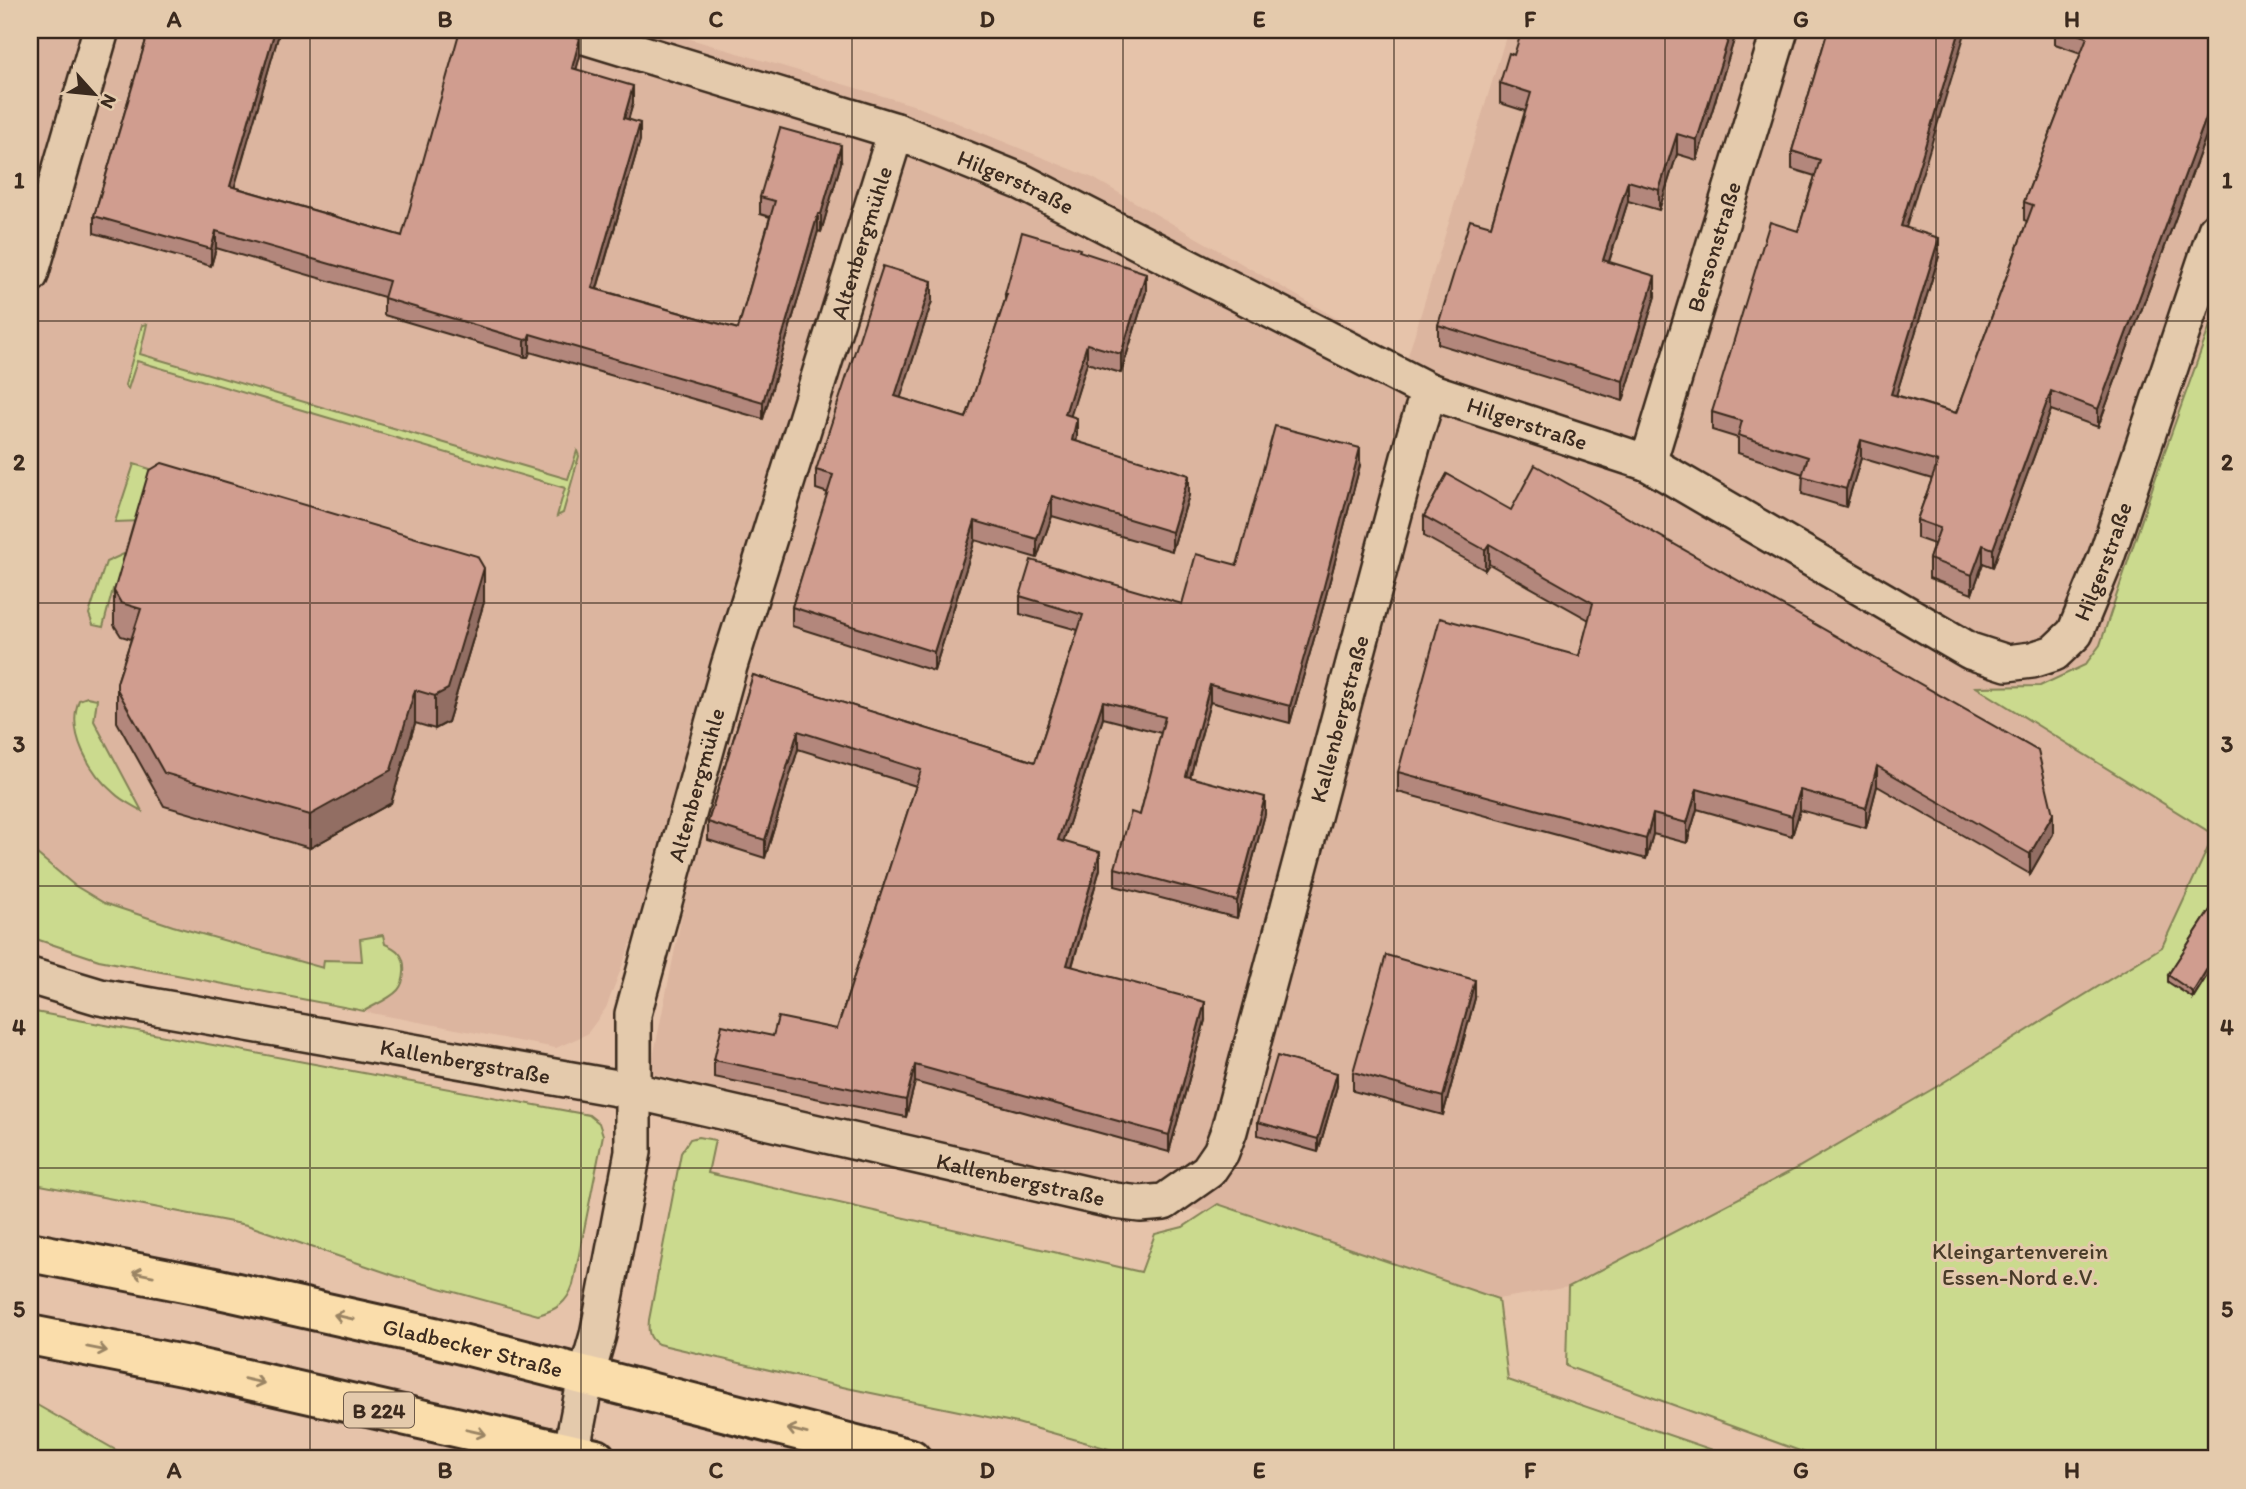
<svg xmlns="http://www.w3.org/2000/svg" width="2246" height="1489" font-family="Itim,sans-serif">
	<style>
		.built { fill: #dcb59f }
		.green { fill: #cbda8e; stroke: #838256; stroke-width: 2 }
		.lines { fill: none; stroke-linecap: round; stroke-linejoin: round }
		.minor-casing { stroke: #3b2a1e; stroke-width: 40 }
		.primary-casing { stroke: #3b2a1e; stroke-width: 44 }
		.minor { stroke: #e4caac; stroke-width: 35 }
		.primary { stroke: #faddab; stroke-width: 38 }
		.wall { fill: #b3877b; stroke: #3b2a1e; stroke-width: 2 }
		.shaded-wall { fill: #926e64; stroke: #3b2a1e; stroke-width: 2 }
		.building { fill: #d09d8f; stroke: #3b2a1e; stroke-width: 2 }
		.oneway { stroke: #9a8464 }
		.grid { fill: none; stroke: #3b2a1e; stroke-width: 2; stroke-opacity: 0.55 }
		.labels { text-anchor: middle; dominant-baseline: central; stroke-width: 6; stroke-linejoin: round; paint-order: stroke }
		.shield { fill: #e4caac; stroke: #6e5a49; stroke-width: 2 }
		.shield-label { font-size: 21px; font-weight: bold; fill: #3b2a1e }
		.street-label { font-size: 23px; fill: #3b2a1e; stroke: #e4caac }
		.park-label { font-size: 23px; fill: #493c29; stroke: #e4caac }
		.neatline { fill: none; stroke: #3b2a1e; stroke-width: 2.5 }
		.grid-label { font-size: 23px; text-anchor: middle; font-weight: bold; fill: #3b2a1e }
	</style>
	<rect width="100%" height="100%" fill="#e6c3aa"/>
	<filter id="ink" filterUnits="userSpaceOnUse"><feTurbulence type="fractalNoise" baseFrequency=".0143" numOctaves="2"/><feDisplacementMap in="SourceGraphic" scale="14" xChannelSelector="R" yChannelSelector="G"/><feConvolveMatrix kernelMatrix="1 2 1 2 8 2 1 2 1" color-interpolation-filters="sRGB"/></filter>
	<g filter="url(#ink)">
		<!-- built -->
		<polygon class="built" points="30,30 660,30 913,105 1093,178 1407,359 1508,30 2216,30 2216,309 2161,462 2100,645 2085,665 2040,686 1977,687 2215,835 2162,947 1936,1087 1799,1167 1568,1287 1498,1299 1141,1193 650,1073 727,692 606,1008 587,1034 556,1048 97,961 30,938"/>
		<!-- green -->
		<g class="green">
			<polygon points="2216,309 2216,1459 1822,1459 1566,1366 1568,1287 1799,1167 1936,1087 2162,947 2214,835 1976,687 2040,686 2085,665 2100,645 2161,462"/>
			<polygon points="147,324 140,354 568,479 577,451 579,456 563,513 557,516 565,488 137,361 128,389 125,385 142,325"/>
			<polygon points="134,464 208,487 142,521 115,522"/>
			<polygon points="126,553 118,591 113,589 103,627 93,625 89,614 106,562"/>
			<path d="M87,697L97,699L94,721L142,811C132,805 122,801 114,793C90,773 66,732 79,700Z"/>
			<path d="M30,848L74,885L104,903L173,926L323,968L324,960L362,961L360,939L383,935L385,944C390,946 396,949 399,953C407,961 405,982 398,990C390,999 374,1005 364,1011L99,960L30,937Z"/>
			<path d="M30,1011L589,1115L599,1123L603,1135L573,1285C567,1303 556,1310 538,1315L396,1276L247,1225L30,1183Z"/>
			<path d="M698,1137L715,1140L708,1173L1141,1272L1155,1234L1183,1227L1218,1204L1498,1299L1508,1380L1739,1459H1144L1017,1423L847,1388L658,1344C648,1338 648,1330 649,1320L681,1153L690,1139Z"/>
			<polygon points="30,1401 128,1457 140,1459 30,1459"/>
		</g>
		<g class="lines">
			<!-- minor casing -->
			<g class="minor-casing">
				<g id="minor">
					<path id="s1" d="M565,30L896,131L1022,182L1429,391L1648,463L1970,651L2007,663L2032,660L2054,653L2075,633L2106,558L2216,230"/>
					<polyline points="30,275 101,30"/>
					<path id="s2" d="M1648,463L1780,30"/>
					<path id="s3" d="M30,976L100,997L634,1091L1115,1201L1140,1204L1164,1202L1208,1171L1221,1152L1229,1131L1415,435L1429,391"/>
					<path id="s4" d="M571,1454L586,1377L598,1335L633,1152V1014L729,666L896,131"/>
				</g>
			</g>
			<!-- primary casing -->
			<g class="primary-casing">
				<g id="primary">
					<path id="s5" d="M30,1252L210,1287L434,1337L911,1459"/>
					<polyline points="30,1335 188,1366 596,1459"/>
				</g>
			</g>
			<!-- minor -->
			<use href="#minor" class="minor"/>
			<!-- primary -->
			<use href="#primary" class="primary"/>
		</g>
		<!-- wall -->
		<g class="wall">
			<polygon points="149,30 280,30 234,187 402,236 580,56 576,69 633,103 628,119 640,140 597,289 738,329 770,217 760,214 760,197 841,163 821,232 818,231 763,419 530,352 528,357 525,357 384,315 384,297 216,248 211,266 94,233 94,216"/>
			<polygon points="1737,30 1697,160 1677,154 1659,210 1628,201 1609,262 1655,296 1623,401 1438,344 1438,325 1491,226 1525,111 1500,103 1500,83"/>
			<polygon points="1828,30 1906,228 1939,256 1896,395 1956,413 2027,221 2024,220 2024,202 2081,53 2055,44 2055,30 2216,30 2216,109 2098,427 2051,410 1993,567 1983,563 1972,594 1929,578 1929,559 1934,544 1917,538 1917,520 1932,479 1861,458 1846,507 1802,494 1803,474 1738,453 1738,438 1712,430 1712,412 1798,231 1815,176 1792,169 1792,151"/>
			<polygon points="1080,252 1146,292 1121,373 1087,363 1070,416 1077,437 1076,441 1189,495 1172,551 1052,516 1037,558 975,540 934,671 792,626 792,607 828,493 816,489 816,470 932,301 900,398 966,418 1005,300 1005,294"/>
			<polygon points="1360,465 1323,607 1290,723 1210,702 1190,777 1265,814 1237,918 1115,886 1115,868 1140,815 1161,733 1103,718 1063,842 1100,869 1072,967 1205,1020 1169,1152 915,1082 906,1117 714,1077 714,1060 773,1036 837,1029 916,786 798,749 765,858 708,840 708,822 753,675 1035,762 1078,630 1020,614 1020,596 1182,604 1237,565"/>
			<polygon points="1447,474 2053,834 2030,874 1877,786 1866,828 1800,810 1792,836 1697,809 1687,843 1653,834 1646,859 1398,792 1398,772 1579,656 1589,620 1489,564 1485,570 1424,536 1424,516"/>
			<polygon points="114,591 484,602 448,722 435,729 415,723 391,803 310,848 164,806 117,722 117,683 131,639 121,636 114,625"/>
			<polygon points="2216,901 2216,961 2193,998 2168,982 2168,975"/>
			<polygon points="1475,998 1443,1115 1353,1091 1353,1072"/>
			<polygon points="1337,1086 1318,1152 1258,1135 1258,1122"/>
		</g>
		<!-- shaded-wall -->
		<g class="shaded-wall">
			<polygon points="275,30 280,30 230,203 230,186"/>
			<polygon points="1731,30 1737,30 1697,160 1697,140"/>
			<polygon points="1960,30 1966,30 1901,244 1901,226"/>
			<polygon points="580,38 580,56 572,85 572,68"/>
			<polygon points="633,86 633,103 624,135 624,118"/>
			<polygon points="2216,91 2216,109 2098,427 2098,409"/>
			<polygon points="640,123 640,140 592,305 592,288"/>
			<polygon points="1677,134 1677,154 1659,210 1659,190"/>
			<polygon points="841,145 841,163 821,232 821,214"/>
			<polygon points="1628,181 1628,201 1603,280 1603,260"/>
			<polygon points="818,214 818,231 763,419 763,402"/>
			<polygon points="216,231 216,248 211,266 211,249"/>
			<polygon points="1939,238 1939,256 1891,412 1891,394"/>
			<polygon points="1146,273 1146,292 1121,373 1121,354"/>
			<polygon points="1655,276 1655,296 1623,401 1623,381"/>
			<polygon points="932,281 932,301 895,415 895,396"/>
			<polygon points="530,334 530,352 528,357 525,357 525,340"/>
			<polygon points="1087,344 1087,363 1065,434 1065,414"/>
			<polygon points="2051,391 2051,410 1993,567 1993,549"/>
			<polygon points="1077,418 1077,437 1072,459 1072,440"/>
			<polygon points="1861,440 1861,458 1846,507 1846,489"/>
			<polygon points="1360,448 1360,465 1323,607 1290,723 1290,706"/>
			<polygon points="1189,475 1189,495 1172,551 1172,532"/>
			<polygon points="1052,496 1052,516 1037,558 1037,539"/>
			<polygon points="975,521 975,540 934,671 934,652"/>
			<polygon points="1489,544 1489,564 1485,570 1485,550"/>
			<polygon points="1983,545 1983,563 1972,594 1972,575"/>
			<polygon points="484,568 484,602 448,722 435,729 435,696"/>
			<polygon points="1210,685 1210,702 1186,793 1186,776"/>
			<polygon points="415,690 415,723 391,803 310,848 310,815"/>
			<polygon points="1103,701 1103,718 1058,858 1058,840"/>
			<polygon points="798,731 798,749 765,858 765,840"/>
			<polygon points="1877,766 1877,786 1866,828 1866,808"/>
			<polygon points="1697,789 1697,809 1687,843 1687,823"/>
			<polygon points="1800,790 1800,810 1792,836 1792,816"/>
			<polygon points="1265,797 1265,814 1237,918 1237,901"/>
			<polygon points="1653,814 1653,834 1646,859 1646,839"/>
			<polygon points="2053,814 2053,834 2030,874 2030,854"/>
			<polygon points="1100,852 1100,869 1067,983 1067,965"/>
			<polygon points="2216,954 2216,961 2193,998 2193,992"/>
			<polygon points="1475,980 1475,998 1443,1115 1443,1097"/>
			<polygon points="1205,1002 1205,1020 1169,1152 1169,1135"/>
			<polygon points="915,1065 915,1082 906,1117 906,1100"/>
			<polygon points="1337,1073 1337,1086 1318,1152 1318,1139"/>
		</g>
		<!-- building -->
		<g class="building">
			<polygon points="149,30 275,30 230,186 402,236 460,30 552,30 580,38 572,68 633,86 624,118 640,123 592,288 738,329 775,201 760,197 780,128 841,145 821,214 818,214 763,402 530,334 528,339 525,340 384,298 389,281 216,231 211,249 94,216"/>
			<polygon points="1522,30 1731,30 1697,140 1677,134 1659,190 1628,181 1603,260 1655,276 1623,381 1438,325 1470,220 1491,226 1531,93 1500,83 1509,53 1514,55"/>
			<polygon points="1828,30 1960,30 1901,226 1939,238 1891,394 1956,413 2033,205 2024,202 2087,37 2066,30 2216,30 2216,91 2098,409 2051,391 1993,549 1983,545 1972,575 1929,559 1940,528 1917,520 1938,462 1861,440 1846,489 1802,476 1808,457 1738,435 1742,421 1712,412 1770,222 1798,231 1820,160 1792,151"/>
			<polygon points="1022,232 1080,249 1079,251 1146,273 1121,354 1087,344 1065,414 1077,418 1072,440 1189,475 1172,532 1052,496 1037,539 975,521 934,652 792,607 833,475 816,470 883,266 932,281 895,396 966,418 1007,294 1005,294"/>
			<polygon points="1275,426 1360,448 1323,590 1290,706 1210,685 1186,776 1265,797 1237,901 1115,868 1131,812 1140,815 1165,717 1103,701 1058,840 1100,852 1067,965 1205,1002 1169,1135 915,1065 906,1100 714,1060 722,1025 773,1036 778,1017 837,1029 921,770 798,731 765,840 708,822 753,675 1035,762 1083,615 1020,596 1031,560 1182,604 1196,554 1237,565"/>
			<polygon points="162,463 477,556 484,568 448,689 435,696 415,690 391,770 310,815 164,773 117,689 117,683 141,609 121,603 114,591 149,471"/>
			<polygon points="1535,465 2038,751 2053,814 2030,854 1877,766 1866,808 1800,790 1792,816 1697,789 1687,823 1653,814 1646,839 1398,772 1440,618 1579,656 1593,603 1489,544 1485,550 1424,516 1447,474 1511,510"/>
			<polygon points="2216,901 2216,954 2193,992 2168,975"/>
			<polygon points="1386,955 1475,980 1443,1097 1353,1072"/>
			<polygon points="1277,1056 1337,1073 1318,1139 1258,1122"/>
		</g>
		<!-- one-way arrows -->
		<defs><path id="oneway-shaft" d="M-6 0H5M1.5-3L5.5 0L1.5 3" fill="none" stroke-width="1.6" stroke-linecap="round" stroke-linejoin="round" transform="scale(1.75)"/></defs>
		<g class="oneway">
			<use href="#oneway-shaft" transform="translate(143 1274) rotate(-169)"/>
			<use href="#oneway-shaft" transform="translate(344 1317) rotate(-167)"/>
			<use href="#oneway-shaft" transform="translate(97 1349) rotate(11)"/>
			<use href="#oneway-shaft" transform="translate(254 1381) rotate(13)"/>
			<use href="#oneway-shaft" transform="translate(797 1431) rotate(-166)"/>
			<use href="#oneway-shaft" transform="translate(476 1432) rotate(13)"/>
		</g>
	</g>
	<!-- grid -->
	<path class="grid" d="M310,30V1459M581,30V1459M852,30V1459M1123,30V1459M1394,30V1459M1665,30V1459M1936,30V1459M30,321H2216M30,603H2216M30,886H2216M30,1168H2216"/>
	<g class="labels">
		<!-- shield labels -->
		<rect class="shield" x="344" y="1392.5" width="70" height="35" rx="5"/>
		<g class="shield-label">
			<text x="379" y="1410">B 224</text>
		</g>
		<!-- street labels -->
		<g class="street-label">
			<text stroke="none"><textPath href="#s1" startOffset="476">Hilgerstraße</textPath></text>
			<text stroke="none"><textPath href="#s4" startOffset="1251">Altenbergmühle</textPath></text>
			<text stroke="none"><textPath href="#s2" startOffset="226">Bersonstraße</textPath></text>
			<text stroke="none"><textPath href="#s1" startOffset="1043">Hilgerstraße</textPath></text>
			<text stroke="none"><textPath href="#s1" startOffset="1736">Hilgerstraße</textPath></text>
			<text stroke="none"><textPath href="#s3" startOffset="1684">Kallenbergstraße</textPath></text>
			<text stroke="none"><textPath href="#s4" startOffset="684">Altenbergmühle</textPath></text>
			<text stroke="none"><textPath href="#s3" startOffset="444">Kallenbergstraße</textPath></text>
			<text stroke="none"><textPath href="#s3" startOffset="1012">Kallenbergstraße</textPath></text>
			<text stroke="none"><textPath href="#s5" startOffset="453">Gladbecker Straße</textPath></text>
		</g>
		<!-- park labels -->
		<g class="park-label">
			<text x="2020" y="1251">Kleingartenverein<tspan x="2020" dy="26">Essen-Nord e.V.</tspan></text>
		</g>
	</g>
	<!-- margin -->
	<rect width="2246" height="1489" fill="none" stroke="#e4caac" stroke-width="77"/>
	<!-- north arrow -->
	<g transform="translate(94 94) rotate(117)" stroke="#e4caac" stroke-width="5" paint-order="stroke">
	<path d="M0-5L12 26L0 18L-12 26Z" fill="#3b2a1e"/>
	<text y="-10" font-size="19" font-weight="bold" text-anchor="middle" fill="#3b2a1e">N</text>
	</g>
	<rect x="38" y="38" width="2170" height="1412" class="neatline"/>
	<g class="grid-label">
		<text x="174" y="27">A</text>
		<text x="445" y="27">B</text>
		<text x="716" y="27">C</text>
		<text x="987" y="27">D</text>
		<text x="1259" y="27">E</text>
		<text x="1530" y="27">F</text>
		<text x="1801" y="27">G</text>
		<text x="2072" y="27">H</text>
		<text x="19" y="188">1</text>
		<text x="2227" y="188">1</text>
		<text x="19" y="470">2</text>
		<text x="2227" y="470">2</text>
		<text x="19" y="752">3</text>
		<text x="2227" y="752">3</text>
		<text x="19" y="1035">4</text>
		<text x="2227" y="1035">4</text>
		<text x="19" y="1317">5</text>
		<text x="2227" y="1317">5</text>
		<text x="174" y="1478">A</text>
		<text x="445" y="1478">B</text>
		<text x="716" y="1478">C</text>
		<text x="987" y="1478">D</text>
		<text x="1259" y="1478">E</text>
		<text x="1530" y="1478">F</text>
		<text x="1801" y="1478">G</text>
		<text x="2072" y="1478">H</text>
	</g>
</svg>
